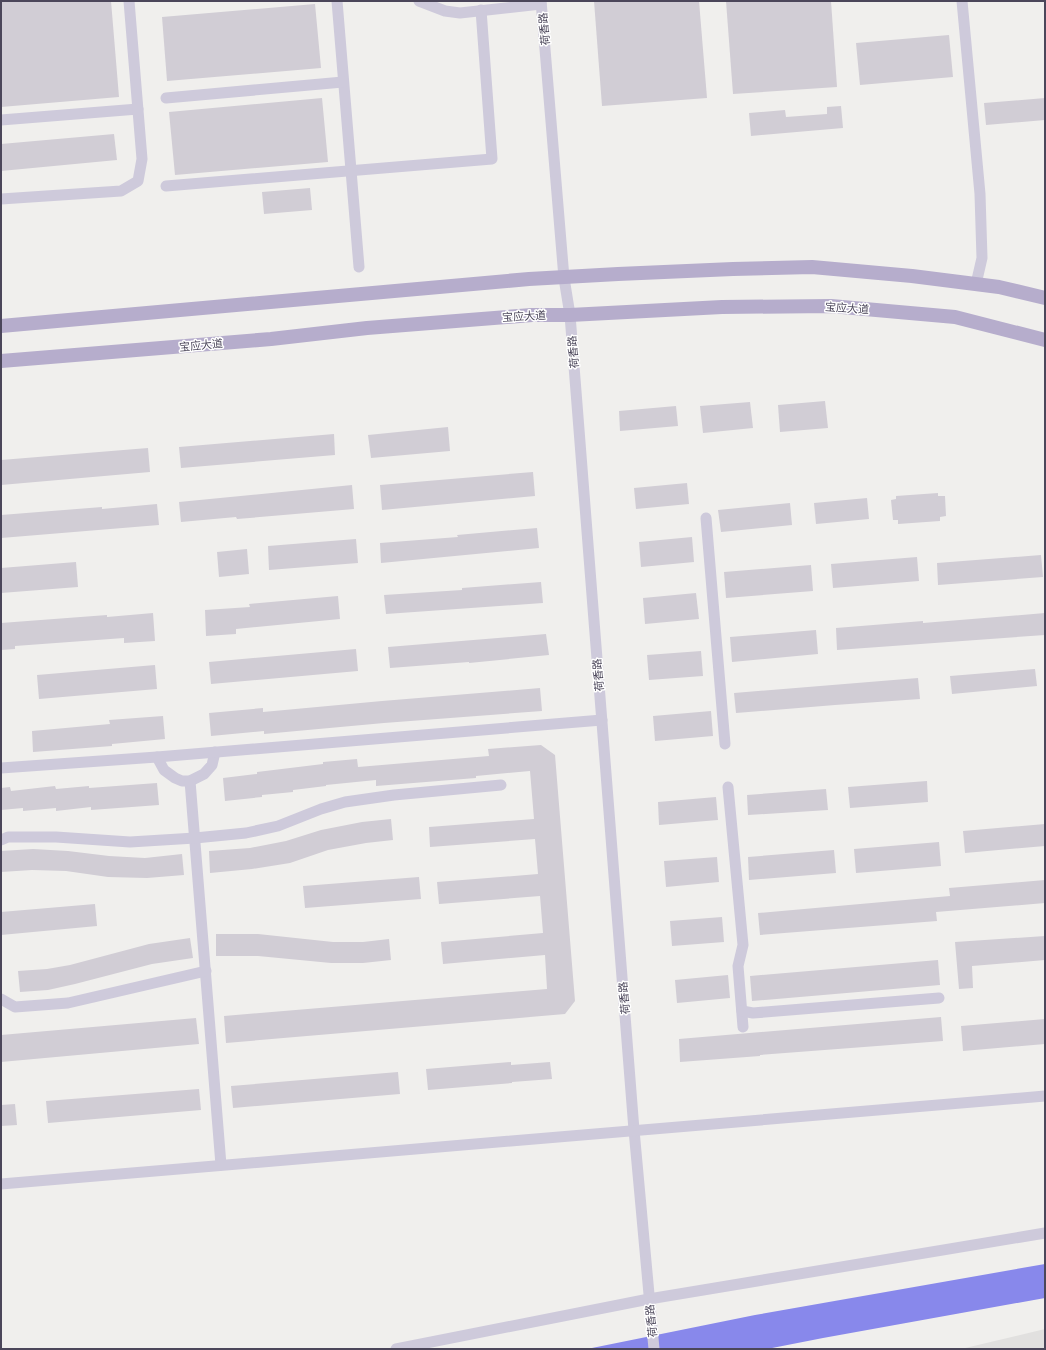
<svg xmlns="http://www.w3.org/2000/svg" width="1046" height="1350" font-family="Mulish,'Noto Sans SC',sans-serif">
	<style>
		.education { fill: #e1e0df }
		.water { fill: #8888eb }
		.building { fill: #d1cdd5 }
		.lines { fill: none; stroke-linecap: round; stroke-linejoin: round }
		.minor { stroke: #cecadb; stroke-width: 11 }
		.major { stroke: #b6adcc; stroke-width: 14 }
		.labels { text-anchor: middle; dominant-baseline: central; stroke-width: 3; stroke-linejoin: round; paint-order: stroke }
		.street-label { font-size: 11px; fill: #4b465a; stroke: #fff }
	</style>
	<rect width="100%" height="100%" fill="#f0efed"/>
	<!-- education -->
	<polygon class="education" points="1045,1329 1045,1349 961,1349"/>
	<!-- water -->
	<polygon class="water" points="1045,1264 1045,1298 823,1338 767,1349 587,1349 755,1315"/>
	<!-- building -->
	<g class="building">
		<polygon points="1,1 111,1 119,97 1,107"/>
		<polygon points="594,1 699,1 707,98 602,106"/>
		<polygon points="726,1 831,1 837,87 733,94"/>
		<polygon points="315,4 321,68 167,81 162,17"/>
		<polygon points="949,35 953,77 860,85 856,43"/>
		<polygon points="322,98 328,162 175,175 169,112"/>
		<polygon points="1045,98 1045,120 986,125 984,103"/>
		<polygon points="841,106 843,128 751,136 749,113 785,110 786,117 827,114 827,107"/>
		<polygon points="114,134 117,160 1,171 1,144"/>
		<polygon points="310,188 312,210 264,214 262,192"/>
		<polygon points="825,401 828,428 780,432 778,405"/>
		<polygon points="750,402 753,428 703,433 700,406"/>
		<polygon points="676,406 678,426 620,431 619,411"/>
		<polygon points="448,427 450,451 371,458 368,435"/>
		<polygon points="334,434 335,455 181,468 179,447"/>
		<polygon points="148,448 150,472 1,485 1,460"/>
		<polygon points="533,472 535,496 382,510 380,485"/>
		<polygon points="687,483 689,504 636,509 634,488"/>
		<polygon points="352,485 354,509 237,519 236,517 181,522 179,502"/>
		<polygon points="938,493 938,496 945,496 946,516 940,517 940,521 898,524 898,520 893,520 891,500 896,499 896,496"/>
		<polygon points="867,498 869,519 816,524 814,503"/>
		<polygon points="790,503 792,525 721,532 718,510"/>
		<polygon points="157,504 159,525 1,538 1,515 102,507 102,509"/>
		<polygon points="537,528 539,548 381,563 380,543 458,537 457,535"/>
		<polygon points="692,537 694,562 641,567 639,542"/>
		<polygon points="356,539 358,563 269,570 268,546"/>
		<polygon points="247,549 249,574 219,577 217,552"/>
		<polygon points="1041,555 1043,577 938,585 937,563"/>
		<polygon points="917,557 919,581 833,588 831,564"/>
		<polygon points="76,562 78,587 1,593 1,568"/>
		<polygon points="811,565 813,591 726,598 724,572"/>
		<polygon points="541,582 543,603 386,614 384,595 462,590 462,588"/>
		<polygon points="696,593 699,619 645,624 643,598"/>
		<polygon points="338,596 340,619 236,629 236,634 206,636 205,610 250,607 249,604"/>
		<polygon points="153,613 155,641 124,643 124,638 15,646 15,649 1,650 1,623 107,615 107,617"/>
		<polygon points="1045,613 1045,635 837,650 836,628 923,621 923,623"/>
		<polygon points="816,630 818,654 732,662 730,637"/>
		<polygon points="546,634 549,655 469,663 469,662 390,668 388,647"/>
		<polygon points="356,649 358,671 211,684 209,662"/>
		<polygon points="701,651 703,676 649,680 647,655"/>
		<polygon points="155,665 157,689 39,699 37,675"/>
		<polygon points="1035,669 1037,686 952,694 950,676"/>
		<polygon points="918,678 920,699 835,705 736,713 734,693"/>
		<polygon points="540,688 542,711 384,723 264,734 264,731 211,736 209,713 263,708 263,712 382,701"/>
		<polygon points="711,711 713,736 655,741 653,716"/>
		<polygon points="163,716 165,739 112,744 112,746 33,752 32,731 110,724 109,720"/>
		<polygon points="541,745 555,755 575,1001 565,1014 226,1043 224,1016 547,989 545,955 443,964 441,942 543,933 540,896 439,904 437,882 538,874 535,839 430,847 429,827 534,819 530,771 476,776 476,778 376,786 376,780 326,785 326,786 293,790 293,792 262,795 262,797 225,801 223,778 257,774 257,772 323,764 323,762 357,759 358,767 489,756 488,749"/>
		<polygon points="927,781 928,802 850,808 848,787"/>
		<polygon points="157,783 159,805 91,810 91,807 56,811 56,808 23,811 23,808 1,810 1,788 10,787 11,791 55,786 56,789 89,786 89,788"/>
		<polygon points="826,789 828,810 748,815 747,795"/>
		<polygon points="716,797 718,820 659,825 658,802"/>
		<polygon points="391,819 393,840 366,843 328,850 290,863 252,869 210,873 209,851 250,848 286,841 321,830 362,822"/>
		<polygon points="1045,824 1045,846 965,853 963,831"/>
		<polygon points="939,842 941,866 856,873 854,849"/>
		<polygon points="33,849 68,851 109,856 145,858 182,854 184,875 147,878 108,877 66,871 32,870 1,872 1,851"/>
		<polygon points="834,850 836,873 749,880 748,857"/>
		<polygon points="717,857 719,882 666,887 664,861"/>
		<polygon points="419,877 421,899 305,908 303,886"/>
		<polygon points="1045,880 1045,903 936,912 937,921 760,935 758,913 950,896 949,888"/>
		<polygon points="95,904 97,926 1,935 1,912"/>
		<polygon points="722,917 724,942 672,946 670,921"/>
		<polygon points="216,934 258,934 333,942 363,942 389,939 391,960 363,963 331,963 258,956 216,956"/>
		<polygon points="1045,936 1045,960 972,966 973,988 959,989 955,942"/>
		<polygon points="190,938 193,958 152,964 75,984 48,990 20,992 18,971 47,969 70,965 149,944"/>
		<polygon points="938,960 940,985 752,1001 750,976"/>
		<polygon points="728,975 730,998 677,1003 675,980"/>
		<polygon points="941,1017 943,1041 760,1055 760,1056 680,1062 679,1039"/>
		<polygon points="196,1018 199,1044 1,1062 1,1035"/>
		<polygon points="1045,1019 1045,1044 963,1051 961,1026"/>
		<polygon points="511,1062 511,1065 550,1062 552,1079 512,1082 512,1083 428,1090 426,1069"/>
		<polygon points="398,1072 400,1094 233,1108 231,1086"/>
		<polygon points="199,1089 201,1110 48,1123 46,1101"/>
		<polygon points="15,1104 17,1125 1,1126 1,1105"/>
	</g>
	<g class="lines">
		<!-- minor -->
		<g class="minor">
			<polyline points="337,1 359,267"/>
			<polyline points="419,1 445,11 460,13 541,4"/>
			<polyline points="541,1 564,278 570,315 634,1130 654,1349"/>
			<polyline points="962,1 980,194 982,258 976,284"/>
			<polyline points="166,98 343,82"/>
			<polyline points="1,120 138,109"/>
			<polyline points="166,186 492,159 481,10"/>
			<polyline points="1,199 121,191 138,181 142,159 129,1"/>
			<polyline points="706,518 725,744"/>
			<polyline points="157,757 164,770 175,778 182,781 190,781 204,774 212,765 215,752"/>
			<polyline points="1,768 157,757 602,720"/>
			<polyline points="190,781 221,1165"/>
			<polyline points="728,787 743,945 738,966 743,1027"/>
			<polyline points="1,840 8,837 56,837 130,842 195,838 246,833 278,826 321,809 345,802 394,795 501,785"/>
			<polyline points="1,999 15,1007 68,1003 206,971"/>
			<polyline points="742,1011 753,1013 939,998"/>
			<polyline points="1,1184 1045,1096"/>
			<polyline points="396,1349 649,1299 1045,1233"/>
		</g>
		<!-- major -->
		<g class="major">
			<polyline points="1,326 529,279 618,274 733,269 812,267 912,276 999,287 1045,298"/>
			<polyline points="1,361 271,339 367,328 532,315 570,315 722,307 831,306 955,317 1045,340"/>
		</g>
	</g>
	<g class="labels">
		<!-- street labels -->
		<g class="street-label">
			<text transform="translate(544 29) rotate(-95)">荷香路</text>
			<text transform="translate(847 308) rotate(4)">宝应大道</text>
			<text transform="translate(524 316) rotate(-3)">宝应大道</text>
			<text transform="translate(201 345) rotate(-5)">宝应大道</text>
			<text transform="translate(573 352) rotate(-95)">荷香路</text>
			<text transform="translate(598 675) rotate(-95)">荷香路</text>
			<text transform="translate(624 998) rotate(-95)">荷香路</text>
			<text transform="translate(651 1321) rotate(-96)">荷香路</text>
		</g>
	</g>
	<!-- border -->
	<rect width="1046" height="1350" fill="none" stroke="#4b465a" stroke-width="4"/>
</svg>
